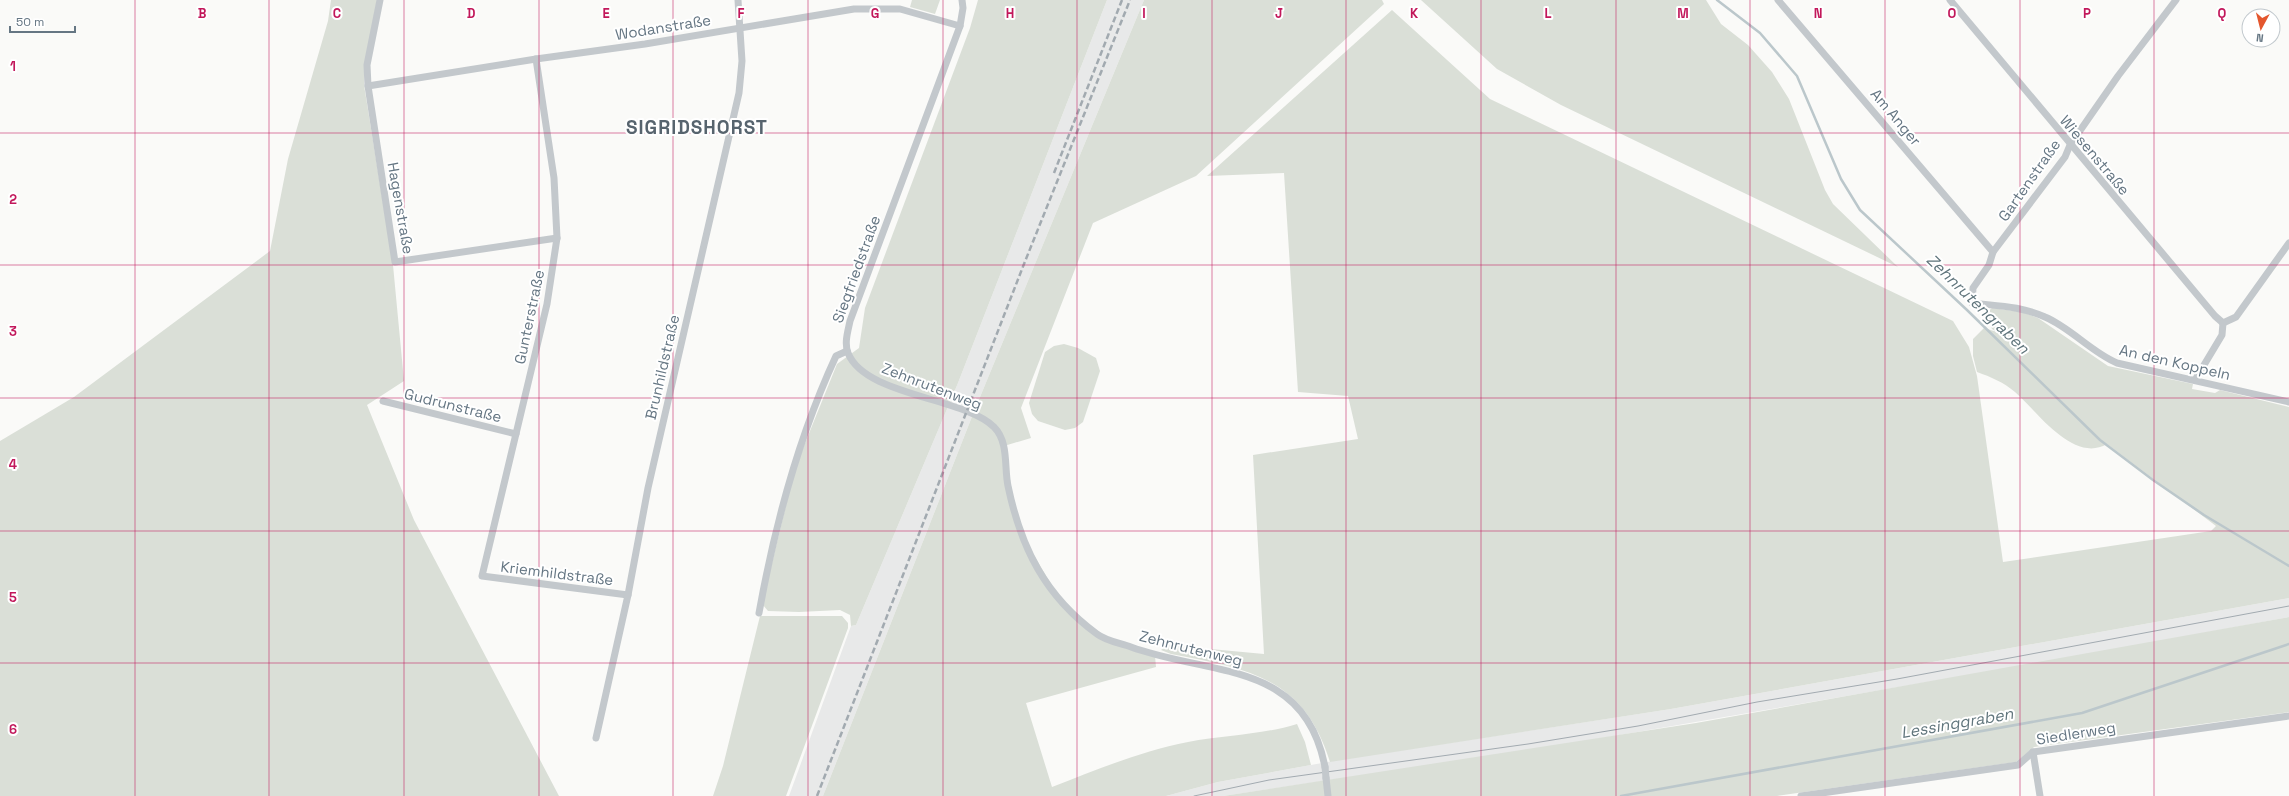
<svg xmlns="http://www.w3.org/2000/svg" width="2289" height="796" font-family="'Space Grotesk',sans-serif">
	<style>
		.built { fill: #e8e9e9 }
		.green { fill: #dadfd7 }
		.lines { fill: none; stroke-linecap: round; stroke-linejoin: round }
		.stream { stroke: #bbc7cb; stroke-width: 2.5 }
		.street { stroke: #c3c8cc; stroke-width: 7 }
		.tram { stroke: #a2aab0; stroke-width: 1 }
		.rail { stroke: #a2aab0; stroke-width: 2.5; stroke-dasharray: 6 3; stroke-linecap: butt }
		.street-bridge { stroke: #c3c8cc; stroke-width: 7 }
		.grid { fill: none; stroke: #c2185b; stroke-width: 1; stroke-opacity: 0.55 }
		.labels { text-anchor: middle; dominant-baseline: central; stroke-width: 4; stroke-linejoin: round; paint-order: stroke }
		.street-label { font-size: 15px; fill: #657683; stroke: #fff }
		.water-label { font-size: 16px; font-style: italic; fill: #60757c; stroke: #fff }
		.district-label { font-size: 19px; font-weight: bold; letter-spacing: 1px; fill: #57646e; stroke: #fff }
		.grid-label { font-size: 13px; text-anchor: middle; font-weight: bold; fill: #c2185b; stroke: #fff; stroke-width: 4; stroke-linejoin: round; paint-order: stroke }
	</style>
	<rect width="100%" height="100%" fill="#fafaf8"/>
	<!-- built -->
	<g class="built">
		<polygon points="1107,0 1144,0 973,414 823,796 789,796 851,626 856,625 958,383"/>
		<polygon points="2289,598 2289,617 2074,657 1550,747 1223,796 1166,796 1218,782 1344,759 1671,709"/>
	</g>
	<!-- green -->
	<g class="green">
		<polygon points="331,0 377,0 364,67 364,85 393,265 404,381 367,405 414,520 559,796 0,796 0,441 74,397 270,251 288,159 328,21"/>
		<polygon points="912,0 940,0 935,14 910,7"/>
		<polygon points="978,0 1107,0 958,383 856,625 851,626 850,615 840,610 799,612 768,611 763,605 765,592 795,468 837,364 859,348 865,308 970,28"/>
		<path d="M1144,0H1382L1384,4L1196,176L1093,223L1021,408L1031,438L1004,446L1019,530L1064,606L1099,635L1155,656L1156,667L1026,703L1052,787C1096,770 1141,751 1188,742C1225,735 1261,735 1297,724L1305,742L1311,765L1218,782L1166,796H823L973,414Z"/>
		<polygon points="1421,0 1706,0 1721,24 1748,45 1772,72 1789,99 1825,190 1833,204 1898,267 1561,105 1497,69"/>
		<path d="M1392,10L1490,99L1953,321L1969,347L1977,376L2003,562L2211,531L2216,526L2107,444C2073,464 2036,410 2015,392C2003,382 1991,377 1977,372L1973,356V339L1984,328L1997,332L1992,329L1985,314L1992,308L2022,312L2038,318L2108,366L2193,384L2192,389L2215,393L2220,390L2289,407V598L1671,709L1330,762C1304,677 1248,669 1171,654L1161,650L1168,645L1264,654L1253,455L1358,439L1348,396L1298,392L1284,173L1207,176Z"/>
		<polygon points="1064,344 1078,348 1096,358 1100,371 1083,422 1075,428 1065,430 1038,421 1032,414 1029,403 1045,352 1054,346"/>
		<polygon points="760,616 842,616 848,623 848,628 786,796 713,796 723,766"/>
		<polygon points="2289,617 2289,712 2034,747 2016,762 1777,796 1223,796 1696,723"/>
	</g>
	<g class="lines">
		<!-- stream -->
		<g class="stream">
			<polyline points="1717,0 1760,33 1797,76 1841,179 1860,210 1967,310 2100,440 2153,480 2204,515 2289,566"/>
			<polyline points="1621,796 2082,713 2289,644"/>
		</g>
		<!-- street -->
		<g class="street">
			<polyline points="380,0 367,65 368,86 395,262 557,238"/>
			<path d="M962,0L963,8L960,26L850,321C848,331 844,343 848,353C865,396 963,397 994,427C1009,442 1004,467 1008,486C1021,548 1045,596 1097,634C1106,641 1120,643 1131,647C1210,676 1305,660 1325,767"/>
			<polyline points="1778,0 1993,252"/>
			<polyline points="1950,0 2215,316 2223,323"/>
			<path d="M2176,0L2118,76L2070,145L2065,157L1993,252L1989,265L1973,288L1972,303C1997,306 2021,306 2045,317C2071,328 2091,352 2117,363L2289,402"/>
			<polyline points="536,59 554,178 557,238 547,304 482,576 628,595"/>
			<polyline points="368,86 536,59 645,44 854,9 900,9 960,26"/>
			<polyline points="2223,323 2236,317 2289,243"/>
			<polyline points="2195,380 2222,335 2223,323"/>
			<polyline points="383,401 516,434"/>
			<path d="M759,613C775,524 798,438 836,356L847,351"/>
			<polyline points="596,738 628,595 648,488 739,93 742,61 738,0"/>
			<polyline points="2033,752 2040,796"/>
			<polyline points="1326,778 1328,796"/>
			<polyline points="1801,796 2018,765 2033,752 2289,716"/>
		</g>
		<!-- tram -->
		<polyline class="tram" points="1194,796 1269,780 1528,744 1638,726 1757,702 1897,679 2289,606"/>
		<!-- rail -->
		<g class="rail">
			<polyline points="1054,173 1122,0"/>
			<polyline points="817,796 1024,264 1130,0"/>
		</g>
		<!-- street-bridge -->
		<polyline class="street-bridge" points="1325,767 1326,778"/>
	</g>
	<!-- grid -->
	<path class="grid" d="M135,0V796M269,0V796M404,0V796M539,0V796M673,0V796M808,0V796M943,0V796M1077,0V796M1212,0V796M1346,0V796M1481,0V796M1616,0V796M1750,0V796M1885,0V796M2020,0V796M2154,0V796M0,133H2289M0,265H2289M0,398H2289M0,531H2289M0,663H2289"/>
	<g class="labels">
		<!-- street labels -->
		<g class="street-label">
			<text transform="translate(663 27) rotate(-9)">Wodanstraße</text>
			<text transform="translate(1896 117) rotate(50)">Am Anger</text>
			<text transform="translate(2095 155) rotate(50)">Wiesenstraße</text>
			<text transform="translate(2029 180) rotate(-55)">Gartenstraße</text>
			<text transform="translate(401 208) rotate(80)">Hagenstraße</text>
			<text transform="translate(856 269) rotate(-70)">Siegfriedstraße</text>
			<text transform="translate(529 317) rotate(-78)">Gunterstraße</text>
			<text transform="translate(2175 362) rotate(13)">An den Koppeln</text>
			<text transform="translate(662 367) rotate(-77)">Brunhildstraße</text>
			<text transform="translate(932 386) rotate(21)">Zehnrutenweg</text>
			<text transform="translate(453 405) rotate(14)">Gudrunstraße</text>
			<text transform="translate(557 573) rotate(7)">Kriemhildstraße</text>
			<text transform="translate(1191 648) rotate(14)">Zehnrutenweg</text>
			<text transform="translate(2076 733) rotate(-9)">Siedlerweg</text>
		</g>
		<!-- water labels -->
		<g class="water-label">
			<text transform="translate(1978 304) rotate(44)">Zehnrutengraben</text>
			<text transform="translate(1957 723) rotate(-10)">Lessinggraben</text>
		</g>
		<!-- district labels -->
		<g class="district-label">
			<text x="697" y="127">SIGRIDSHORST</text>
		</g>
	</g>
	<g class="grid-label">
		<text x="202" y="18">B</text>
		<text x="337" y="18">C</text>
		<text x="471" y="18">D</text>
		<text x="606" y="18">E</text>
		<text x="741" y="18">F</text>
		<text x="875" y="18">G</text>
		<text x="1010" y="18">H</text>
		<text x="1144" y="18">I</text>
		<text x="1279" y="18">J</text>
		<text x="1414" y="18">K</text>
		<text x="1548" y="18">L</text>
		<text x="1683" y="18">M</text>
		<text x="1818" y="18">N</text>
		<text x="1952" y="18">O</text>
		<text x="2087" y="18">P</text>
		<text x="2222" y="18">Q</text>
		<text x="13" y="71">1</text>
		<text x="13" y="204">2</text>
		<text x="13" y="336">3</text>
		<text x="13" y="469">4</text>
		<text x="13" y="602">5</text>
		<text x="13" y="734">6</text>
	</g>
	<!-- north arrow -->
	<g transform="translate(2261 28) rotate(187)"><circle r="19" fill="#ffffff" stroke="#c1c8cd"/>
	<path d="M0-3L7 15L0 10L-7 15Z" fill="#e4572e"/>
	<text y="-6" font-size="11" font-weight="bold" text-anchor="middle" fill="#657683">N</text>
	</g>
	<!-- scale -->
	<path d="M10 26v6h65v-6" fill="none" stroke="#657683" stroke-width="2"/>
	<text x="16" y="26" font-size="12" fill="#657683" stroke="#ffffff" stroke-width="3" paint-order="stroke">50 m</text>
</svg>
